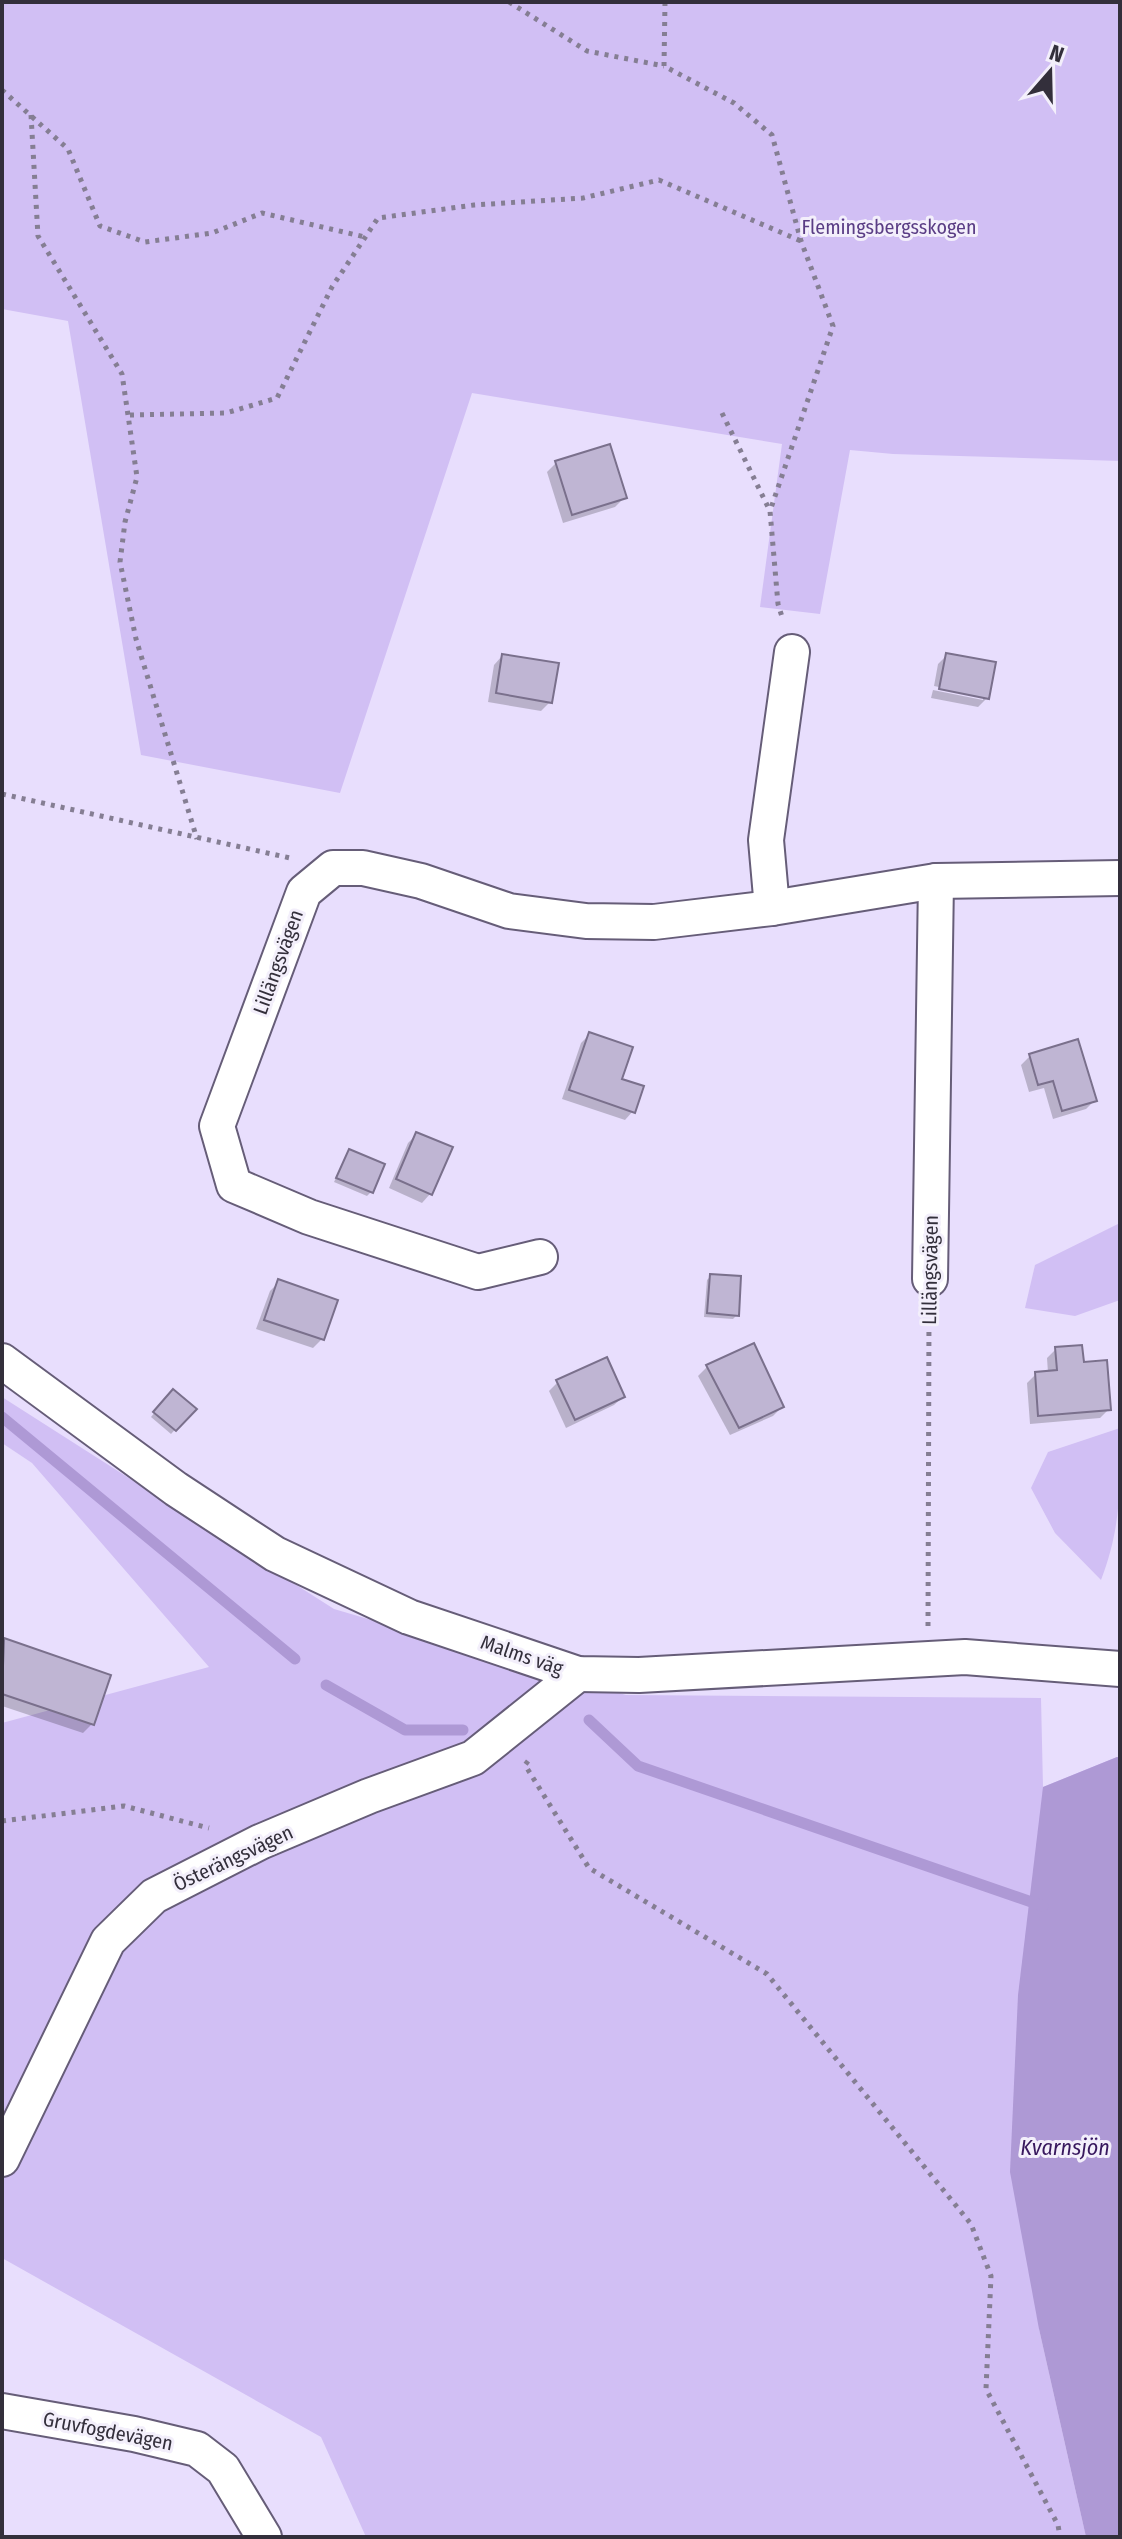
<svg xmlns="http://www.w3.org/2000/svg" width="1122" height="2539" font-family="'Fira Sans Condensed',sans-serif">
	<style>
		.green { fill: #d1bff4 }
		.water { fill: #ae99d5 }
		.shadow { fill: #0003 }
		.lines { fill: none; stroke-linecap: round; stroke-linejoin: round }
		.stream { stroke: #ae99d5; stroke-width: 11 }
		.building { fill: #bfb5d3; stroke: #7a708c; stroke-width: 2 }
		.minor-casing { stroke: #665d78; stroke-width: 38 }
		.path { stroke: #857e93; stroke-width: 5; stroke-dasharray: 4 6; stroke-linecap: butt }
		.minor { stroke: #fff; stroke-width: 34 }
		.labels { text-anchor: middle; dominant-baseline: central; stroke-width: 6; stroke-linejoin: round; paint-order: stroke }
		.park-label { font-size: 20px; fill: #5a3d85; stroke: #f3effb }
		.street-label { font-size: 20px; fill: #332f3b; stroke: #f3effb }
		.water-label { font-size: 22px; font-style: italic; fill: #38185e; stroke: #f3effb }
	</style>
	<rect width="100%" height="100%" fill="#e8defd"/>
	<!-- green -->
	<g class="green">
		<polygon points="2,2 1120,2 1120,461 893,454 850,450 820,614 760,607 782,444 472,393 340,793 141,755 68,321 2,309"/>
		<polygon points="1120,1223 1120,1300 1075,1316 1025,1308 1035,1265"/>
		<polygon points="2,1397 334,1609 626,1695 1041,1698 1043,1787 1117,1757 1120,1758 1120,1860 1039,2329 1086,2537 366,2537 321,2437 2,2258 2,1723 209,1667 32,1463 2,1443"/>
		<path d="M1120,1428C1120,1486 1122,1525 1101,1580L1055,1533L1031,1488L1048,1452Z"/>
	</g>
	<!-- water -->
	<polygon class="water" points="1117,1757 1120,1758 1120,2537 1086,2537 1039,2329 1010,2172 1018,1995 1043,1787"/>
	<!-- shadow -->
	<g class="shadow">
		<polygon points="556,463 624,498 615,507 563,523 547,472"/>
		<polygon points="947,655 987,698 978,707 931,698 933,690 983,700 983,696 934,686 938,664"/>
		<polygon points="502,656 550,702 541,711 488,702 494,665"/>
		<polygon points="590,1034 619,1080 633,1111 625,1120 562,1099 581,1043"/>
		<polygon points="1030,1056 1095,1100 1086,1109 1053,1119 1044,1088 1029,1092 1021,1065"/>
		<polygon points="417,1134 430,1194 422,1203 389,1188 408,1143"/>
		<polygon points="349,1151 371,1192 367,1196 334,1182"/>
		<polygon points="711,1276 737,1315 733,1319 704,1317 707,1280"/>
		<polygon points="279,1282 322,1339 313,1348 256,1329 270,1291"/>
		<polygon points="753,1345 782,1407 773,1416 730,1435 698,1376 707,1367"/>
		<polygon points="1056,1349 1082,1365 1109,1409 1100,1418 1030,1424 1027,1383 1036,1374 1048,1373 1047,1358"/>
		<polygon points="558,1382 623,1397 614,1405 566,1428 549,1391"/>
		<polygon points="169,1395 194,1409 171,1434 151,1417"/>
		<polygon points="4,1641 108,1677 92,1724 83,1733 2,1706 2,1643"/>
	</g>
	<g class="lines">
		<!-- stream -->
		<g class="stream">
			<polyline points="2,1417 295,1659"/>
			<polyline points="326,1685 405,1730 463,1730"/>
			<polyline points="589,1720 638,1766 1043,1906"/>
		</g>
	</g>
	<!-- building -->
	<g class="building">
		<polygon points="610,444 627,498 572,515 555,461"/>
		<polygon points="946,653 996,662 989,699 939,689"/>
		<polygon points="502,654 559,663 552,703 496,693"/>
		<polygon points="589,1032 633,1047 622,1079 644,1086 635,1113 569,1090"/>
		<polygon points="1078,1039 1097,1101 1062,1111 1053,1081 1038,1085 1029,1054"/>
		<polygon points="416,1132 453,1147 432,1195 396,1179"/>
		<polygon points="349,1149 385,1164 373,1193 336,1178"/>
		<polygon points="710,1274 741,1276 739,1316 707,1313"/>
		<polygon points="278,1279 338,1300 324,1340 264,1320"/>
		<polygon points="754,1343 784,1407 739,1428 706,1365"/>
		<polygon points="1082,1345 1084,1362 1107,1360 1111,1410 1038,1416 1035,1372 1057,1370 1055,1347"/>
		<polygon points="607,1357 625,1397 575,1420 556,1380"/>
		<polygon points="173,1389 197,1409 176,1431 153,1412"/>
		<polygon points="4,1638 111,1675 94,1725 2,1694"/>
	</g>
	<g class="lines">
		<!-- minor casing -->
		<g class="minor-casing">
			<g id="minor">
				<polyline points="772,908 766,840 792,652"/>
				<polyline points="540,1257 478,1272 309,1217 234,1185 217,1126 304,892 333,868 363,868 421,881 509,911 586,921 654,922 772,908 936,881 1120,878"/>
				<polyline points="930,1279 936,881"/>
				<polyline points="2,1361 176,1489 275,1554 409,1617 578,1674 639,1675 965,1657 1120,1669"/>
				<polyline points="2,2159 108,1941 154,1896 260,1842 369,1796 473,1758 578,1674"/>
				<polyline points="2,2411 134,2434 197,2449 223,2469 264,2537"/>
			</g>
		</g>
		<!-- path -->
		<g class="path">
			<polyline points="509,2 587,51 664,66"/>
			<polyline points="665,2 664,66 734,103 772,135 801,241 833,326 770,511"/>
			<polyline points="2,90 68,149 100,226 145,242 212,233 262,213 365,237"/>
			<polyline points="31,115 38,236 122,374 137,477 125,522 120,562 136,639 197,839"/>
			<polyline points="722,413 770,511 778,604 783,620"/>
			<polyline points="130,415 226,413 277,398 332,287 378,218 474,205 583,198 659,180 801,241"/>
			<polyline points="2,794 290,858"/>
			<polyline points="928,1626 929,1312"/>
			<polyline points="528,1761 525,1765 589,1868 767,1974 971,2224 991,2276 986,2389 1058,2525 1060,2537"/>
			<polyline points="2,1821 124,1806 209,1828"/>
		</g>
		<!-- minor -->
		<use href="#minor" class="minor"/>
	</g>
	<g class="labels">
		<!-- park labels -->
		<g class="park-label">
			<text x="889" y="227">Flemingsbergsskogen</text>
		</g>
		<!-- street labels -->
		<g class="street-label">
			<text transform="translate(278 962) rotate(-70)">Lillängsvägen</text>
			<text transform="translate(930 1270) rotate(-89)">Lillängsvägen</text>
			<text transform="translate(522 1655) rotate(19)">Malms väg</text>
			<text transform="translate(233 1858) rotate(-25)">Österängsvägen</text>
			<text transform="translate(108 2431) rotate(11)">Gruvfogdevägen</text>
		</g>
		<!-- water labels -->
		<g class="water-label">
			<text x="1065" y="2147">Kvarnsjön</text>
		</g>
	</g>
	<!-- border -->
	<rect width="1122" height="2539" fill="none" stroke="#332f3b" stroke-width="8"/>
	<!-- north arrow -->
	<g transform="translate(1050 72) rotate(20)" stroke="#f3effb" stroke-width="6" paint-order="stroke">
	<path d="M0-6L14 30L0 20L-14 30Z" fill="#332f3b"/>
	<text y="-12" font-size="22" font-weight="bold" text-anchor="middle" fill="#332f3b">N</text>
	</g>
</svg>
